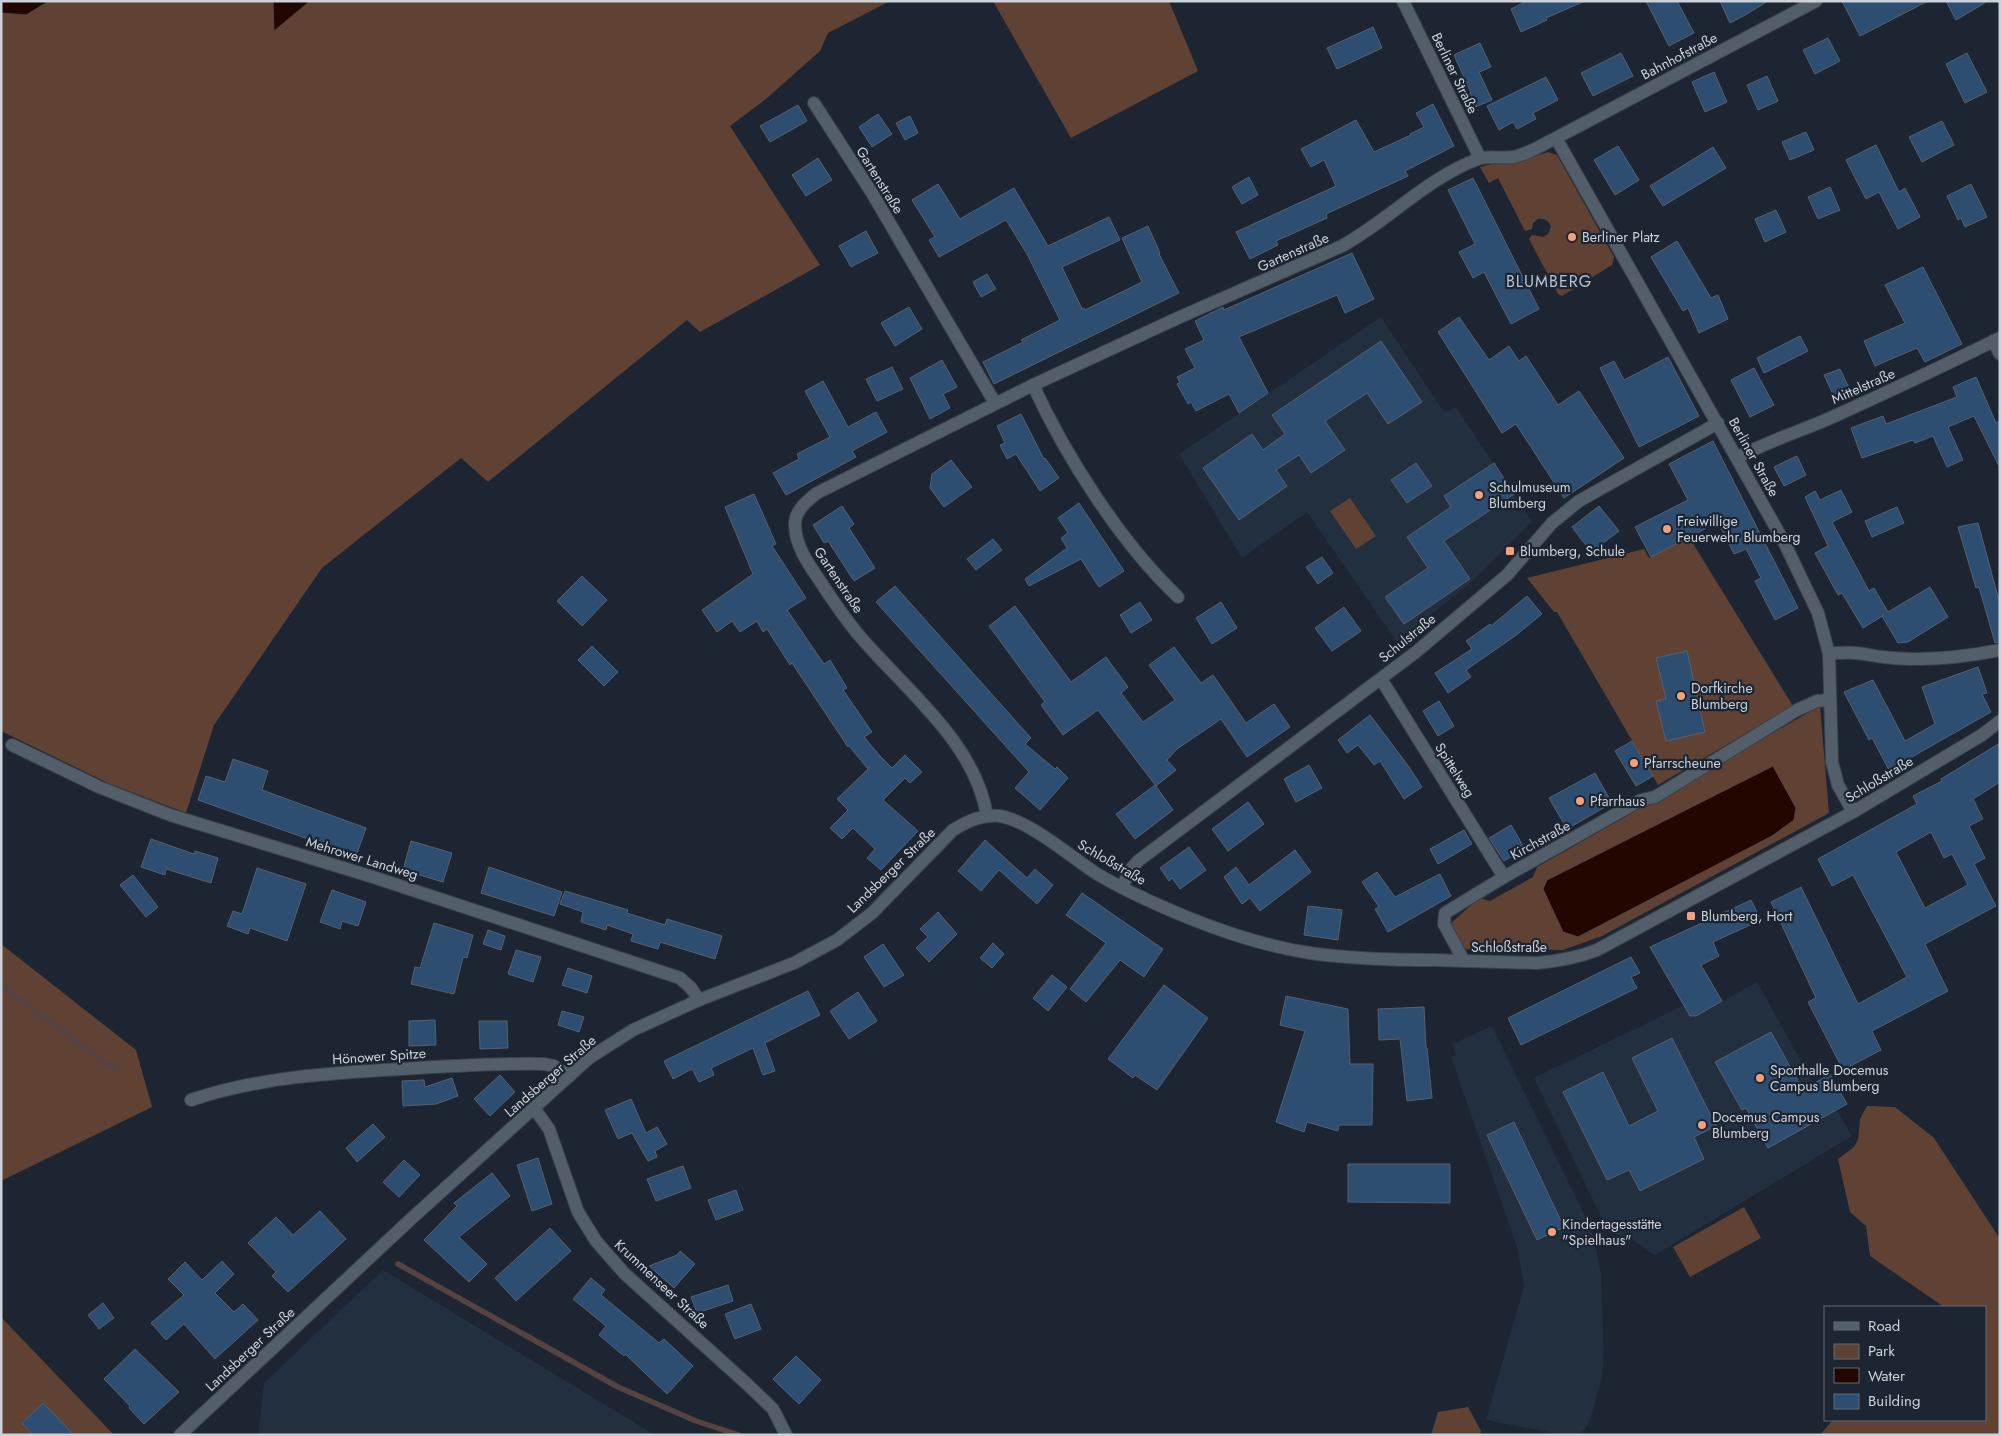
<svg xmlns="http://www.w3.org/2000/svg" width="2001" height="1436" font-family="Jost,sans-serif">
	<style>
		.built { fill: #212f3f }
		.green { fill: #604234 }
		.water { fill: #230600; stroke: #564341 }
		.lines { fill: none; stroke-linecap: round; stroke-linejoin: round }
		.stream { stroke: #564341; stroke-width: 5.5 }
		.building { fill: #2d4d71; stroke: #56616e; fill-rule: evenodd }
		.street-casing { stroke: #39414a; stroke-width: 14 }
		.street { stroke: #535e6b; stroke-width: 12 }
		.poi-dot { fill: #f1a17c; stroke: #1c2531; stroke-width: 2 }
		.labels { text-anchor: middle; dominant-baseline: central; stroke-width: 4.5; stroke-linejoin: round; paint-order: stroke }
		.street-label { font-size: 14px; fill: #ccd2d9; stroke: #1c2531 }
		.poi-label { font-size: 14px; fill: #ccd2d9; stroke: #1c2531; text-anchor: start }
		.quarter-label { font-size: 16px; letter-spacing: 1px; fill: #b7c3d2; stroke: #1c2531 }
	</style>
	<rect width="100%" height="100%" fill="#1c2531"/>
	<!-- built -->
	<g class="built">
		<polygon points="1381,317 1444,412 1456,407 1532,522 1472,582 1397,642 1307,512 1242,558 1179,454"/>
		<polygon points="1757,982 1813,1083 1819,1080 1852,1136 1655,1255 1630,1238 1609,1233 1534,1078 1684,1005 1692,1018"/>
		<polygon points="1492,1026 1589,1224 1595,1241 1601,1275 1604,1353 1602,1376 1593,1410 1588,1425 1581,1433 1577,1435 1564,1435 1486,1420 1524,1286 1517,1247 1451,1057 1456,1055 1452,1044"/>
		<polygon points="383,1270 655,1435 258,1435 264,1383"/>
	</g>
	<!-- green -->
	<g class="green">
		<polygon points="49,1 273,1 274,31 310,1 890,1 828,33 820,51 766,99 730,126 820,265 700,332 687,320 488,482 461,458 322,568 214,725 186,813 110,784 1,731 1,13 26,15"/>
		<polygon points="993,1 1169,1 1198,71 1071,138"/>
		<path d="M1548,152L1557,155L1614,257L1612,265L1562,296L1558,294L1529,239L1532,235L1543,237L1548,234L1551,227C1549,221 1545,218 1538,219L1533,223L1532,229L1525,231L1498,178L1489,183L1480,167L1492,164L1518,162Z"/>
		<polygon points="1350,498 1376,536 1356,549 1330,511"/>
		<polygon points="1689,537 1793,706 1658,785 1557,612 1554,612 1527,578 1644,549 1649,558"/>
		<polygon points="1820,706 1829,813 1602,936 1563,950 1462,949 1449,925 1479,898 1490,901 1533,877 1537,867"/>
		<polygon points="1,944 136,1050 152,1107 1,1181"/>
		<polygon points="1867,1106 1895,1107 1934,1138 2000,1239 2000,1435 1820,1435 1833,1420 1985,1420 1985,1307 1944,1307 1870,1256 1866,1226 1850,1212 1838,1159 1854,1147 1858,1140 1860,1119"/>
		<polygon points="1744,1207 1761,1238 1690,1277 1673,1247"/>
		<polygon points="1,1317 114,1435 1,1435"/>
		<polygon points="1468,1407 1481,1431 1480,1435 1431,1435 1438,1412"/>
	</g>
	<!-- water -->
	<g class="water">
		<polygon points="1,1 49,1 26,15 1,13"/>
		<polygon points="273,1 310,1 274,31"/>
		<polygon points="1773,766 1796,808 1794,820 1772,836 1578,937 1563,932 1543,889 1547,880"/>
	</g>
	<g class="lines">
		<!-- stream -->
		<g class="stream">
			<polyline points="1,986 116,1070"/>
			<polyline points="398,1264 618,1387 696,1421 739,1435"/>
		</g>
	</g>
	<!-- building -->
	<g class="building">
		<polygon points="1527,1 1585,1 1546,18 1547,20 1521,32 1511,9"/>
		<polygon points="1646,1 1677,1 1694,33 1669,46"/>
		<polygon points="1720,1 1768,1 1747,14 1730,23"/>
		<polygon points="1842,1 1928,1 1860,36"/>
		<polygon points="1946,1 1988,1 1956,20"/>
		<polygon points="1373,27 1382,48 1337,69 1327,48"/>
		<polygon points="1828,38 1840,61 1815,74 1803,50"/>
		<polygon points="1480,43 1491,67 1479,72 1492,100 1475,107 1469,94 1471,93 1454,55"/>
		<polygon points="1621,53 1633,76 1593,96 1581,73"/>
		<polygon points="1967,53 1987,92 1965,103 1946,64"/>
		<polygon points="1714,72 1727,102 1705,112 1692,82"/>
		<polygon points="1767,76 1778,101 1758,110 1747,85"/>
		<polygon points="1546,77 1558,100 1533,113 1536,119 1517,129 1513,122 1499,130 1487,106"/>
		<polygon points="1433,104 1454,146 1405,171 1408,176 1326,214 1327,218 1276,241 1278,245 1250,259 1236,232 1336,186 1324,160 1311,167 1301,149 1356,120 1374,152 1411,135 1410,134 1424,127 1416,113"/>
		<polygon points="798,105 807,121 770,142 760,126"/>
		<polygon points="878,114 892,134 872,147 859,127"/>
		<polygon points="910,116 918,133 905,140 896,123"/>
		<polygon points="1942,121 1954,145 1922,162 1909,137"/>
		<polygon points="1806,132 1814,150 1790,160 1782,142"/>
		<polygon points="1876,145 1899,192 1905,188 1920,217 1898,229 1879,192 1866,199 1846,160"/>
		<polygon points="1618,146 1639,180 1615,195 1594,160"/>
		<polygon points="1713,147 1726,168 1663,206 1650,186"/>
		<polygon points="818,158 832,180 806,196 792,175"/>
		<polygon points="1249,177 1258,195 1242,204 1232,187"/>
		<polygon points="1473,178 1539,309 1511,324 1484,272 1473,278 1459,252 1475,244 1448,190"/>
		<polygon points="938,184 960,219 1014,188 1048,246 1109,217 1120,240 1062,267 1082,309 1084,308 1085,310 1142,282 1122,238 1148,226 1160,253 1159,254 1179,293 994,384 983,362 1023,342 1021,340 1060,320 1027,254 1006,220 939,257 929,240 935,237 912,200"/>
		<polygon points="1971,184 1987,217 1965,227 1961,218 1958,220 1947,196"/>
		<polygon points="1830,187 1840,210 1818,219 1808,197"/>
		<polygon points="1776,210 1786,232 1765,242 1755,219"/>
		<polygon points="866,231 878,253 851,267 839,246"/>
		<polygon points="1677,241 1711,298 1718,295 1728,319 1699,333 1688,308 1683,311 1651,257"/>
		<polygon points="1352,253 1374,299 1345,313 1337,295 1239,337 1268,393 1239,413 1229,394 1196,411 1191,402 1188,404 1177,384 1180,383 1177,377 1195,368 1185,349 1204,340 1195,321 1223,307 1224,310"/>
		<polygon points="1923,267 1962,344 1925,362 1917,348 1875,366 1864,341 1905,323 1885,285"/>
		<polygon points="987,274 996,289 981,297 973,282"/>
		<polygon points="909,307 922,329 895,346 881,323"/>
		<polygon points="1459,317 1489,360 1509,346 1519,361 1526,356 1558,405 1579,391 1624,458 1564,498 1516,424 1502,433 1438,332"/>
		<polygon points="1800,336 1808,351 1764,373 1757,358"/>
		<polygon points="1381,341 1422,402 1388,424 1367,393 1325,421 1345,450 1311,473 1299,455 1276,470 1287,486 1239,520 1203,468 1252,434 1263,450 1285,434 1272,415"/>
		<polygon points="1668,357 1699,416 1639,447 1600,368 1614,361 1624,380"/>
		<polygon points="942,360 957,387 943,394 950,408 930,419 910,378"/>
		<polygon points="892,367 903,389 877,401 866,379"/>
		<polygon points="1754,368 1774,405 1750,417 1731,380"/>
		<polygon points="1840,369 1852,394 1836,401 1824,375"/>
		<polygon points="1976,377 1996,423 2000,421 2000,468 1974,416 1948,427 1963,460 1947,467 1933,436 1915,443 1913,440 1862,458 1851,428 1883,416 1886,424 1957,397 1953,387"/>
		<polygon points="823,381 848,427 876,412 887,432 852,451 856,457 786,495 773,473 799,459 797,454 830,437 805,391"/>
		<polygon points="1021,414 1044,459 1045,458 1059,478 1040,491 1016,454 1007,459 1000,445 1005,443 997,426"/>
		<polygon points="1713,441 1798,608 1775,620 1755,581 1761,578 1746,549 1734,554 1718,522 1651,557 1635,527 1688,500 1669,464"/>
		<polygon points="1797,456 1806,475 1784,486 1774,467"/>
		<polygon points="951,460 972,487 944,507 930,488 932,474"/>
		<polygon points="1416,463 1432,486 1407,503 1391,480"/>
		<polygon points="1494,463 1514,494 1444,541 1470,579 1404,624 1385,597 1428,568 1407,537 1451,507 1444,496"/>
		<polygon points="1841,490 1852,512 1832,522 1869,591 1874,588 1888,612 1930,587 1948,617 1908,642 1898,643 1882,616 1884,615 1863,628 1842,593 1838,595 1815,553 1828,546 1805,497 1815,491 1820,500"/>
		<polygon points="754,494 776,544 772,546 806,598 787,610 824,664 830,660 847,688 843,690 872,732 864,737 880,756 892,768 905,755 922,772 910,783 905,778 883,800 918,831 881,870 867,858 875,849 853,828 842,839 830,828 848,810 837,799 868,769 849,746 848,747 792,663 790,665 767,629 763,632 757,621 740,632 732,621 717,632 702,610 753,574 725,507"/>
		<polygon points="1079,503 1124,571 1099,587 1081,559 1029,586 1025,579 1067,548 1061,538 1068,533 1058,518"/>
		<polygon points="842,506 854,524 849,528 875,568 854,581 828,541 824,543 813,525"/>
		<polygon points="1599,506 1619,531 1591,552 1572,527"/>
		<polygon points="1897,507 1904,523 1872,537 1865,521"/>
		<polygon points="1978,523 2000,604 2000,642 1995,643 1979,587 1976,588 1958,527"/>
		<polygon points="993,539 1002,550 976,570 967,559"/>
		<polygon points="1322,557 1333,573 1318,584 1306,567"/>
		<polygon points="582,576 607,600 582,626 557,601"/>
		<polygon points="895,586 1031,738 1025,744 1055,769 1057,767 1068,778 1040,810 1015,788 1029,772 876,602"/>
		<polygon points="1527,596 1542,614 1515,636 1466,670 1471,677 1448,693 1435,673 1472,649 1466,641 1490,624 1491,626"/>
		<polygon points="1140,602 1152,620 1131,633 1120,615"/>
		<polygon points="1221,602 1237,628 1212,644 1196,618"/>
		<polygon points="1015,606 1071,682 1106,657 1128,687 1121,693 1143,722 1175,700 1149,665 1174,647 1201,683 1213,675 1246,723 1274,704 1290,727 1247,757 1221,719 1177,749 1167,760 1176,770 1156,786 1098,710 1063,735 1041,705 1045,702 989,626"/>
		<polygon points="1344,607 1361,631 1332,651 1315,628"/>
		<polygon points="592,646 618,672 604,686 578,660"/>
		<polygon points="1687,651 1705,732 1666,741 1656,701 1666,699 1656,658"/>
		<polygon points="1978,667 1987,693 1982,694 1991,712 1889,770 1872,738 1869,740 1844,692 1873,680 1905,741 1935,724 1922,687"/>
		<polygon points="1439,701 1454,726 1438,736 1423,711"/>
		<polygon points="1370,715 1409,767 1422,787 1404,799 1380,761 1374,765 1358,745 1347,753 1338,740"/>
		<polygon points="1632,741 1653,776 1636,786 1615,751"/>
		<path d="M2000,743V782L1973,799L1983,819L1969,826L1985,858L1974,864L1996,906L1925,944L1948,991L1872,1031L1881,1050L1843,1070L1808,1002L1816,998L1771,902L1801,887L1858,1004L1907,977L1853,875L1832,886L1818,859L1917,804L1913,796L1942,781L1941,779ZM1931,832L1944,858L1952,854L1968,885L1925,908L1896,852Z"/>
		<polygon points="233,759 268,771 262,790 366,828 356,856 198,800 206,776 225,782"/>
		<polygon points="1309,765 1322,788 1296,802 1284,779"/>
		<polygon points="1595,773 1612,803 1567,829 1549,798"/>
		<polygon points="1155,785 1173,810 1135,839 1116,814"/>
		<polygon points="1248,802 1264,824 1228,851 1212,829"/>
		<polygon points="1511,825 1525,849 1504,861 1489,838"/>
		<polygon points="1464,830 1472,844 1438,864 1430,849"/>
		<polygon points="151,839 194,854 195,851 218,858 211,883 166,869 165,875 141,867"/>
		<polygon points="985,840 1027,878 1035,869 1053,885 1037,904 999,870 981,891 958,871"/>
		<polygon points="411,841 452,853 443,882 403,870"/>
		<polygon points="1189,847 1206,870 1180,889 1172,878 1169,881 1160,868"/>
		<polygon points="1295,850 1311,872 1260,911 1250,898 1242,904 1224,877 1236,867 1249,885"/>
		<polygon points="489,867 562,892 554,916 481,893"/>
		<polygon points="257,868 306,884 287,941 250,928 248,934 227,926 233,911 242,914"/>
		<polygon points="1377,872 1395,897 1440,874 1451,896 1388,932 1375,909 1379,907 1362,882"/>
		<polygon points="133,875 158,907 146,917 120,885"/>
		<polygon points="332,890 366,902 358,926 342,921 340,929 320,922"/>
		<polygon points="565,891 628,910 627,913 665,925 667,919 722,936 715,959 660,942 658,949 631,941 633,934 607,925 606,930 581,922 583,912 560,904"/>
		<polygon points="1082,893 1163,949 1144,977 1120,960 1086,1002 1070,989 1106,943 1066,915"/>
		<polygon points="1751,900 1761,920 1713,942 1719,956 1701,965 1722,1001 1696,1016 1690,1016 1650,947"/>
		<polygon points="1308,906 1342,910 1338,940 1304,935"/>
		<polygon points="938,912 957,934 929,962 916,948 928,937 920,929"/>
		<polygon points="434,923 473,935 467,958 463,957 454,994 411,984 415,967 420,968"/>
		<polygon points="488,930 505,936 501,950 483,944"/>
		<polygon points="993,943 1004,954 992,968 980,958"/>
		<polygon points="883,944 904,975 884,987 864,957"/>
		<polygon points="516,950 541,957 533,982 508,974"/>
		<polygon points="1631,957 1640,973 1631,977 1637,988 1521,1045 1508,1018"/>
		<polygon points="568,968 592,976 587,993 562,985"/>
		<polygon points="1052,975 1067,987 1048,1011 1033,998"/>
		<polygon points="1164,985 1208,1018 1157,1090 1135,1075 1133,1078 1108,1059"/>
		<polygon points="808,991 820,1015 765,1043 775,1071 763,1075 753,1048 711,1068 714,1075 699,1082 692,1069 673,1079 664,1061"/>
		<polygon points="858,992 877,1021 849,1039 830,1011"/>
		<polygon points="1286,996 1348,1009 1350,1064 1373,1064 1372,1125 1339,1125 1338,1131 1307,1122 1304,1132 1276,1122 1305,1031 1280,1025"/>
		<polygon points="1424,1007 1426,1048 1427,1048 1432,1098 1407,1101 1400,1039 1379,1040 1378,1009"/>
		<polygon points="562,1011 584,1017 579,1032 558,1025"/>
		<polygon points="435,1020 436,1045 409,1046 409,1021"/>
		<polygon points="479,1021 507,1021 508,1048 480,1049"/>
		<polygon points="1771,1032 1803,1090 1830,1074 1847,1104 1768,1148 1746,1108 1742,1110 1715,1062"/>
		<polygon points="1672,1038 1716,1126 1694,1137 1704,1159 1640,1191 1629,1170 1607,1180 1563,1092 1603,1072 1629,1126 1658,1111 1632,1058"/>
		<polygon points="500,1075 515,1092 490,1116 474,1099"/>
		<polygon points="452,1078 458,1096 436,1104 403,1106 402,1081 424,1080 425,1087"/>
		<polygon points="631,1099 646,1133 657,1127 667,1144 655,1151 657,1157 648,1161 632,1133 618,1139 605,1110"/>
		<polygon points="1514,1122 1564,1227 1537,1240 1487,1135"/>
		<polygon points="373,1124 385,1137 357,1162 346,1148"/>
		<polygon points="538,1158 552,1204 532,1211 517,1165"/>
		<polygon points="404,1160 420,1175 399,1197 383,1182"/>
		<polygon points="1348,1164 1450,1164 1450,1203 1348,1202"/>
		<polygon points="683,1166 691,1188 656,1201 647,1179"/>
		<polygon points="492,1173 510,1196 459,1237 487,1264 469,1282 424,1240 457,1206 454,1203"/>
		<polygon points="736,1190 743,1210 716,1220 708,1200"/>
		<polygon points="320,1211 346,1239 288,1292 272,1276 276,1272 248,1243 276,1217 293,1235"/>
		<polygon points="550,1228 571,1251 516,1301 495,1278"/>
		<polygon points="680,1251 695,1264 674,1288 649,1266 677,1255"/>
		<polygon points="222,1261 234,1274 215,1293 234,1312 243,1304 258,1320 215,1359 184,1324 166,1340 151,1323 184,1295 168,1279 185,1262 202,1280"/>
		<polygon points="591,1278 605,1290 601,1295 659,1343 664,1339 693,1366 667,1394 625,1354 624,1356 599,1335 606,1326 573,1299"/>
		<polygon points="728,1285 733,1301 697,1313 691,1297"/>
		<polygon points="103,1303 114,1318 99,1329 88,1315"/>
		<polygon points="751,1304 761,1329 735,1339 725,1314"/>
		<polygon points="135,1349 179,1392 144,1424 129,1408 130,1406 104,1379"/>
		<polygon points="796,1356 821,1380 799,1404 773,1379"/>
		<polygon points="43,1403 74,1435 33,1435 22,1423"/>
	</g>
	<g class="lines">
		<!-- street casing -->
		<g class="street-casing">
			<g id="street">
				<polyline points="1403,1 1480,158"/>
				<polyline points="814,103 872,193 995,403"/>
				<polyline points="1556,138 1784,542 1818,613 1829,654 1832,762 1838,785 1853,812"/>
				<polyline points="1993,341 2000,354"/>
				<path d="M1033,385C1066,457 1121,543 1178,597"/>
				<path d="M1737,458C1766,442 1798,432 1828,419C1886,393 1943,366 2000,338"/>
				<path d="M1829,654C1853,650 1869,656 1893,658C1929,661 1964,657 2000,650"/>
				<polyline points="1381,679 1504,877"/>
				<polyline points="12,745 99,787 170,815 373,877 680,978 691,988 699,1000"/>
				<path d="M987,816C975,741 904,689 857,633C844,617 833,601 822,584C810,566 796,548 795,526C794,511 807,501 817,493L1033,385L1180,317L1342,246C1389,220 1427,178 1478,159C1489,155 1502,159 1513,157C1520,156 1528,152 1535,149L1816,1"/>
				<polyline points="1122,887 1131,869 1138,861 1416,652 1507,575 1552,523 1579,501 1718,423"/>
				<polyline points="1464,961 1444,924 1445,913 1504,877 1641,800 1655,797 1797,710 1817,701 1829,700"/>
				<path d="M191,1100C259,1077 331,1073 402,1069C449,1066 497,1063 544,1064L554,1066L569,1076"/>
				<polyline points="534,1108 549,1129 578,1212 596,1241 624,1273 748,1385 773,1409 786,1435"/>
				<path d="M180,1435L411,1219L589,1058L633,1030L699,1000L794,963L837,940L872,913L953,830C968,821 982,814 1000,816C1030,821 1071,857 1097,874C1111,882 1126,890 1141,897C1194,922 1251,944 1310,953C1351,959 1392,960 1434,960C1469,961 1503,962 1537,963C1559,961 1577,958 1597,950L1853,812L1982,735L2000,721"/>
			</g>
		</g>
		<!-- street -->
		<use href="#street" class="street"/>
	</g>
	<!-- markers -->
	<g class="poi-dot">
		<circle cx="1572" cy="237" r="5"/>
		<circle cx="1479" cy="495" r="5"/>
		<circle cx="1667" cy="529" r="5"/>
		<rect x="1505" y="546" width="10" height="10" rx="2.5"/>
		<circle cx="1681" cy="696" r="5"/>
		<circle cx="1634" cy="763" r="5"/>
		<circle cx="1580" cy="801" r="5"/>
		<rect x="1686" y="911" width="10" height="10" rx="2.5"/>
		<circle cx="1760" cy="1078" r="5"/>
		<circle cx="1702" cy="1125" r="5"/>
		<circle cx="1552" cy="1232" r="5"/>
	</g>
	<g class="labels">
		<!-- street labels -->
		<g class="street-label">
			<text transform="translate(1679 56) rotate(-28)">Bahnhofstraße</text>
			<text transform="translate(1455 73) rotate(64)">Berliner Straße</text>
			<text transform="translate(880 180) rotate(58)">Gartenstraße</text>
			<text transform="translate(1293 252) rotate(-24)">Gartenstraße</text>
			<text transform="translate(1863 386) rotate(-24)">Mittelstraße</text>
			<text transform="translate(1754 457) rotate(61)">Berliner Straße</text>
			<text transform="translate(839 580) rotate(56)">Gartenstraße</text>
			<text transform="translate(1407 638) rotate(-39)">Schulstraße</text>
			<text transform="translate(1455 770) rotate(58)">Spittelweg</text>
			<text transform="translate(1879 779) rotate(-31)">Schloßstraße</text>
			<text transform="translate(1540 840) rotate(-29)">Kirchstraße</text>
			<text transform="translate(362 858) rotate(17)">Mehrower Landweg</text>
			<text transform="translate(1112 862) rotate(30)">Schloßstraße</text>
			<text transform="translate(891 870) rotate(-44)">Landsberger Straße</text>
			<text x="1509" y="947">Schloßstraße</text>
			<text transform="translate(379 1056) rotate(-4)">Hönower Spitze</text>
			<text transform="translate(550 1076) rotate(-41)">Landsberger Straße</text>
			<text transform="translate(662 1284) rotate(43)">Krummenseer Straße</text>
			<text transform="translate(250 1349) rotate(-43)">Landsberger Straße</text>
		</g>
		<!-- poi labels -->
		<g class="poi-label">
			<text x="1582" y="237">Berliner Platz</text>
			<text x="1489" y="487">Schulmuseum<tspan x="1489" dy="16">Blumberg</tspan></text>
			<text x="1677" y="521">Freiwillige<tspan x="1677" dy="16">Feuerwehr Blumberg</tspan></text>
			<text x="1520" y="551">Blumberg, Schule</text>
			<text x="1691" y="688">Dorfkirche<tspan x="1691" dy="16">Blumberg</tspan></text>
			<text x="1644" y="763">Pfarrscheune</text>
			<text x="1590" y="801">Pfarrhaus</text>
			<text x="1701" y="916">Blumberg, Hort</text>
			<text x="1770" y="1070">Sporthalle Docemus<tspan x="1770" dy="16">Campus Blumberg</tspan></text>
			<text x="1712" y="1117">Docemus Campus<tspan x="1712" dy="16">Blumberg</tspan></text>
			<text x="1562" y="1224">Kindertagesstätte<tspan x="1562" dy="16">"Spielhaus"</tspan></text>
		</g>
		<!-- quarter labels -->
		<g class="quarter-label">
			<text x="1549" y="281">BLUMBERG</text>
		</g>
	</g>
	<!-- border -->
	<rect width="2001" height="1436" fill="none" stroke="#ccd2d9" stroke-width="5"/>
	<!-- legend -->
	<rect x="1824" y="1306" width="162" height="115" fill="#1c2531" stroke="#626a74"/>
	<rect x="1834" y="1322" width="25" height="8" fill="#535e6b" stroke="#626a74"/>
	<text x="1868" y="1331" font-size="15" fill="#ccd2d9">Road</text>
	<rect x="1834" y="1344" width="25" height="15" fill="#604234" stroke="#626a74"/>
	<text x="1868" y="1356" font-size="15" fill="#ccd2d9">Park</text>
	<rect x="1834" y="1368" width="25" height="15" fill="#230600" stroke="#626a74"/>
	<text x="1868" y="1381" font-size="15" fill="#ccd2d9">Water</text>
	<rect x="1834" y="1394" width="25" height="15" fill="#2d4d71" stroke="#626a74"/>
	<text x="1868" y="1406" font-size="15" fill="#ccd2d9">Building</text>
</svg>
